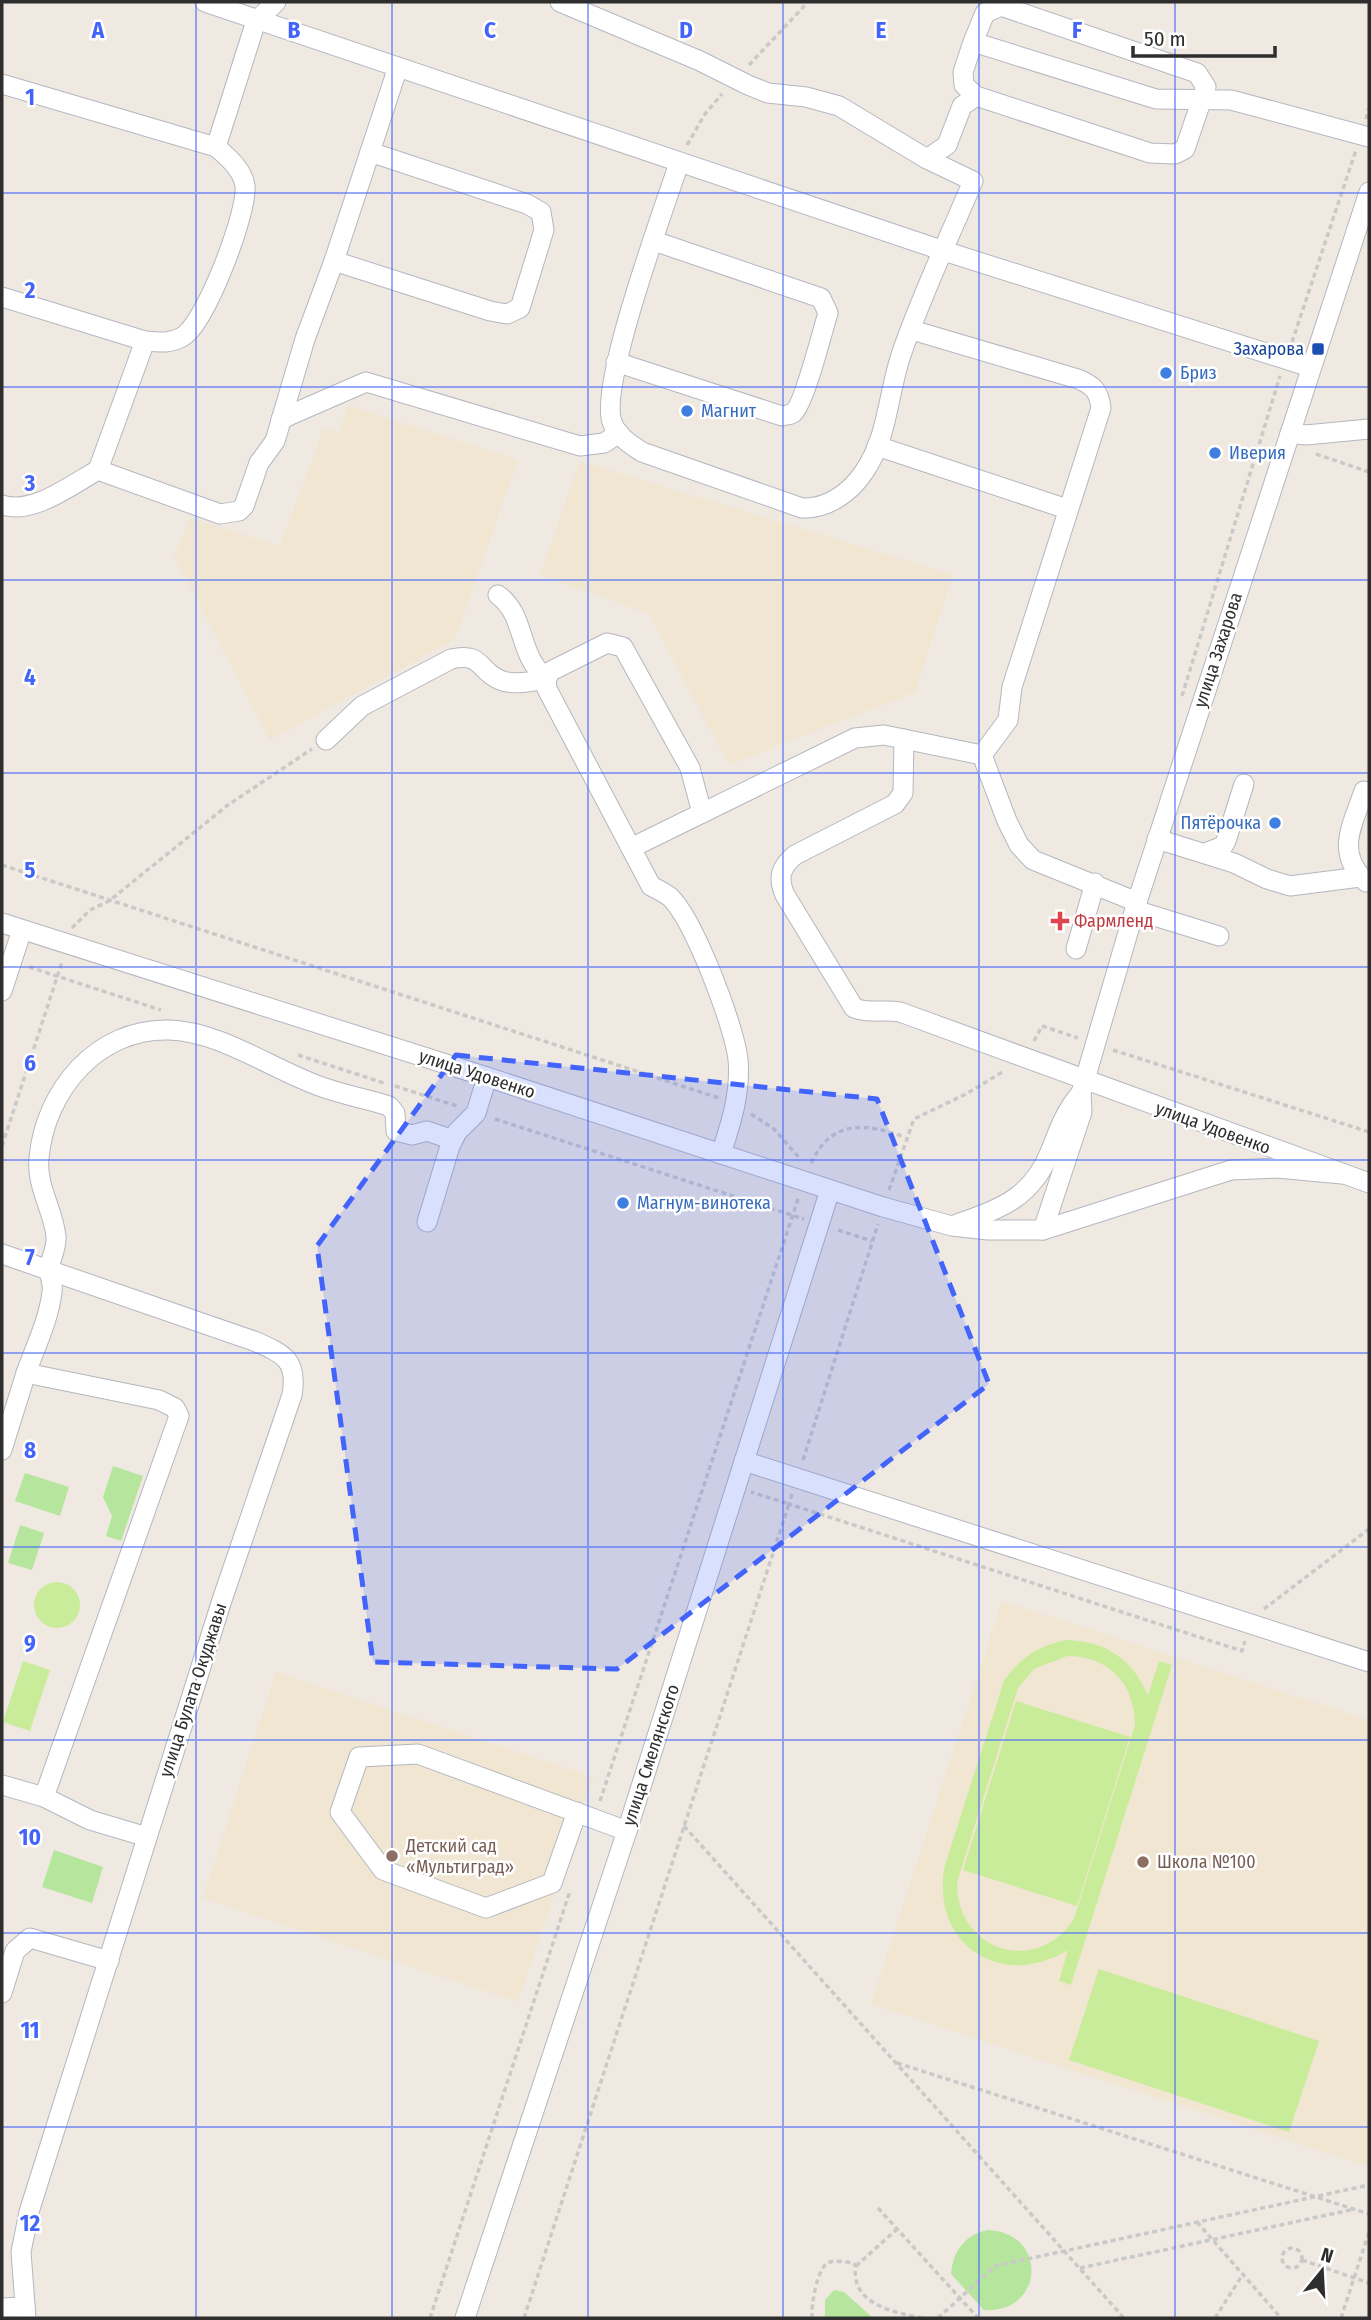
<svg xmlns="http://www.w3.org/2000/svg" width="1371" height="2320" font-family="'Fira Sans Condensed',sans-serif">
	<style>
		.education { fill: #f0e6d1 }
		.green { fill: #b6e59e }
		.pitch { fill: #c9ec9a; fill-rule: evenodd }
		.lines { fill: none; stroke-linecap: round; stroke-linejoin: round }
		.minor-casing { stroke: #b4b7c1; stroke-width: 21 }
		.path { stroke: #c9c9c9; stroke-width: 3.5; stroke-dasharray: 5 3.5; stroke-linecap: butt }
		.minor { stroke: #fff; stroke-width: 19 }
		.marked { fill: #4264fb; fill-opacity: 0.2; stroke: #4264fb; stroke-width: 5; stroke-dasharray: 14 9; stroke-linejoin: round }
		.grid { fill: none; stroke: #4264fb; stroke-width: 2; stroke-opacity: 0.55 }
		.transit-dot { fill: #1a4fb4; stroke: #fff; stroke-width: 2.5 }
		.shop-dot { fill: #3f7fe0; stroke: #fff; stroke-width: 2.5 }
		.health-dot { fill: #e0444e; stroke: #fff; stroke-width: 2.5 }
		.education-dot { fill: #8d6e63; stroke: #fff; stroke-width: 2.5 }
		.labels { text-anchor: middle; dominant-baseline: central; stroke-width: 5; stroke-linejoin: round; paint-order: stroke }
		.transit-label { font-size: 18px; fill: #164399; stroke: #fff; text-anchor: end }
		.shop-label { font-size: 18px; fill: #366cbe; stroke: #fff; text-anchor: start }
		.street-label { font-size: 18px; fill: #2e2e2e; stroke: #fff }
		.health-label { font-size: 18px; fill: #be3a42; stroke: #fff; text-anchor: start }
		.education-label { font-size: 18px; fill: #785e54; stroke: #fff; text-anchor: start }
		.grid-label { font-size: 23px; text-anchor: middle; font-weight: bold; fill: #4264fb; stroke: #fff; stroke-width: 5; stroke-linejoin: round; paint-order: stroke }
	</style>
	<rect width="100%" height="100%" fill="#efe9e1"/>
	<!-- education -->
	<g class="education">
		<polygon points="348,405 518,460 455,639 270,740 174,556 190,518 280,546 324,428 339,432"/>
		<polygon points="580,461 953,575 915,692 729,765 649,614 540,575"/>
		<polygon points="1002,1601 1369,1720 1369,2167 871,2004"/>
		<polygon points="276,1672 594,1777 518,2002 203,1898"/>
	</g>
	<!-- green -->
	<g class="green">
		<polygon points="113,1466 143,1476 121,1541 106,1536 112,1516 103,1497"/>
		<polygon points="25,1473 69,1487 60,1516 15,1501"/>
		<polygon points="20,1525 44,1533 32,1570 8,1563"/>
		<polygon points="54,1850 103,1867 92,1903 42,1887"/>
		<path d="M988,2230C1049,2233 1044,2314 984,2310L951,2274C953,2250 965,2235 988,2230Z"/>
		<polygon points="834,2290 844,2292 873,2318 825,2318 825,2300"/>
	</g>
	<!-- pitch -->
	<g class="pitch">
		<circle cx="57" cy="1605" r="23"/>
		<path d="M1066,1640C1106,1641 1132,1659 1148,1695L1159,1661L1172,1665L1071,1985L1059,1981L1068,1950C1001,1991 929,1944 945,1865L1004,1681C1020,1657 1039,1646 1066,1640ZM1067,1656C1109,1656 1135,1684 1135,1725L1074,1919C1036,1977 956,1951 957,1882L1018,1688L1034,1669Z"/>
		<polygon points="23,1661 50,1670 30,1731 3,1722"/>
		<polygon points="1016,1701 1130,1737 1077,1906 963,1870"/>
		<polygon points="1099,1969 1319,2041 1289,2132 1069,2060"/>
	</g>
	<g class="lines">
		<!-- minor casing -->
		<g class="minor-casing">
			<g id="minor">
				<polyline points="205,2 944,251 1310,367"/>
				<path d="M560,2L700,61L748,85L768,93L806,97L839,106L927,159L973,181C949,238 921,296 901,355C888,394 888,437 864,472C850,493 827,509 802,508L642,452C630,444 617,436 612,422C599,384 664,209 679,163"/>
				<polyline points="973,42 985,13 1001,6 1197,73 1206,87 1185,149 1175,154 1150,153 976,96 964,85 963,72 973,42 1156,99 1231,100 1369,137"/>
				<polyline points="2,84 216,147 256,21 276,2"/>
				<polyline points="927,159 947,145 962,106 976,96"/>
				<polyline points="334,261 490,311 507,314 520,308 544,230 541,212 527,204 370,152"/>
				<path d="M2,297L145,341C157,342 170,344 182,337C205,325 248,212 245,186C243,170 228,157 216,147"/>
				<path d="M616,362L782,416C786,415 790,415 793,413C804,405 823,329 828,313L821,298L654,241"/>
				<polyline points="281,419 366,382 580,446 604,443 619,433"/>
				<polyline points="1290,433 1306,435 1369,429"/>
				<polyline points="877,446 1067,509"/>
				<polyline points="98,470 220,514 239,511 244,506 259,463 275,441 305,339 334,261 398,67"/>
				<path d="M2,505C33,515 71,485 98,470L145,341"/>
				<path d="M498,595C527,617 516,651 546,679"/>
				<path d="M904,739L903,793L895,804L795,855C781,867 777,877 785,895L854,1008C869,1014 884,1009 900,1012L1369,1183"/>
				<path d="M326,740L362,706L451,659C483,652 477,670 500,680C514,686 532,681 546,679"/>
				<polyline points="982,755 1007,821 1019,845 1033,860 1137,902"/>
				<path d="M1364,791C1352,827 1335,852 1366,882"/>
				<path d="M702,813L690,768L623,647L607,643L551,671L546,679L547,689L651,886C657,889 665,893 670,897C694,920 734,1025 738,1059C741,1093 731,1123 721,1154"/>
				<polyline points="1157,839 1234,863 1267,879 1290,886 1360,877"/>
				<path d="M631,848L855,738L884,735L982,755L1008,720L1012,687L1101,408C1099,391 1093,385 1078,379L912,330"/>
				<polyline points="1205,853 1223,846 1226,841 1244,784"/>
				<polyline points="1135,910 1219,936"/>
				<polyline points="2,923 487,1077 883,1207 952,1226 988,1230 1043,1230 1231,1170 1277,1168 1342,1174"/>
				<polyline points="1076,949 1095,883"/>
				<polyline points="2,991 22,930"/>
				<polyline points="427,1222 450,1146 457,1132 476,1113 487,1077"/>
				<path d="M957,1224C1002,1208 1032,1198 1051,1150C1059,1129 1066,1110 1081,1093L1137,902L1369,192"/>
				<polyline points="1043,1230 1082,1112 1081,1093"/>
				<path d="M2,1254L254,1341C284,1354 298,1360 292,1395L222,1600L29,2212L21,2252L26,2318"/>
				<path d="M26,1373C35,1348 49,1319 52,1292C54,1283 48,1275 49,1267C52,1256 57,1247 56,1236C53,1209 36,1186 39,1158C45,1091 97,1028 169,1030C220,1031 275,1071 322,1087C344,1095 367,1099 389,1106L395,1113L396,1131L412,1135L427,1131L453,1140"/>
				<polyline points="2,1450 26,1373 159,1400 175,1408 179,1416 44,1797"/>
				<polyline points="744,1461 1369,1662"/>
				<polyline points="2,1785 44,1797 90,1820 147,1837"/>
				<polyline points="577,1812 552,1883 486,1908 383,1870 340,1812 359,1757 418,1754 627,1831"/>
				<polyline points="2,1993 15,1951 30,1938 109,1961"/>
				<polyline points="2,2308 25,2307"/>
				<polyline points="465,2318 627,1831 830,1190"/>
			</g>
		</g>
		<!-- path -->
		<g class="path">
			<polyline points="749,65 808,2"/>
			<polyline points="1366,119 1369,108"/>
			<polyline points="687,145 705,114 722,94"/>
			<polyline points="1292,342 1356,150"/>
			<polyline points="1316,454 1369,472"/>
			<polyline points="1182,696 1280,376"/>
			<polyline points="2,865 719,1098"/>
			<polyline points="72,928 90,910 109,901 228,805 312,749"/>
			<polyline points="29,967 161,1010"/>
			<polyline points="1034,1041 1042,1026 1078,1038"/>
			<polyline points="1113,1050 1369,1132"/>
			<polyline points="298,1055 387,1084"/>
			<polyline points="395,1086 457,1106"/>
			<polyline points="751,1114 774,1129 801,1160"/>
			<polyline points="495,1119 804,1219"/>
			<polyline points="2,1146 62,962"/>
			<path d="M811,1163C832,1119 865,1123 905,1137"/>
			<polyline points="889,1190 914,1119 966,1094 1004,1071"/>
			<polyline points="838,1230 872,1241"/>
			<polyline points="803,1460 878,1224"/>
			<polyline points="792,1494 789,1504 1242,1651 1245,1641"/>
			<polyline points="1264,1609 1369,1529"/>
			<polyline points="600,1801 799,1196"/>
			<polyline points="684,1826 1124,2318"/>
			<polyline points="897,2063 1369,2214"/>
			<polyline points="878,2208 978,2318"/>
			<polyline points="1197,2222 1281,2318"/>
			<circle cx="1292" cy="2258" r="10"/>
			<polyline points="1302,2260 1369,2283"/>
			<polyline points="856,2266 897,2229"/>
			<polyline points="1080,2268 1355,2209"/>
			<polyline points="430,2318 570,1891"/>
			<polyline points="524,2318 789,1504 751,1492"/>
			<path d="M812,2318C811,2306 817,2265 830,2262C837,2260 846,2262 853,2263L856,2266C849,2304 896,2313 922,2318"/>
			<polyline points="938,2318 995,2266 1369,2185"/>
			<polyline points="1215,2318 1243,2274"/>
			<polyline points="1341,2318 1369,2232"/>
		</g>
		<!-- minor -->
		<use href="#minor" class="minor"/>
	</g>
	<!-- marked area -->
	<path class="marked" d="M456,1055L877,1099L989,1384L617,1669L373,1662L317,1246Z"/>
	<!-- grid -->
	<path class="grid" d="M196,2V2318M392,2V2318M588,2V2318M783,2V2318M979,2V2318M1175,2V2318M2,193H1369M2,387H1369M2,580H1369M2,773H1369M2,967H1369M2,1160H1369M2,1353H1369M2,1547H1369M2,1740H1369M2,1933H1369M2,2127H1369"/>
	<!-- markers -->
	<rect class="transit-dot" x="1311" y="342" width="14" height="14" rx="3.5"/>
	<g class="shop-dot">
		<circle cx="1166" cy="373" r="7"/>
		<circle cx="687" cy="411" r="7"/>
		<circle cx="1215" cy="453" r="7"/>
		<circle cx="1275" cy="823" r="7"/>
		<circle cx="623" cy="1203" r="7"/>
	</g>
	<path class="health-dot" d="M1056.5 910.5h7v7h7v7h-7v7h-7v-7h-7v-7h7z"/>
	<g class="education-dot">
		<circle cx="392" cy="1856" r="7"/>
		<circle cx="1143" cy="1862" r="7"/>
	</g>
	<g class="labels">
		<!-- transit labels -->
		<g class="transit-label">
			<text x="1304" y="349">Захарова</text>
		</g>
		<!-- shop labels -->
		<g class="shop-label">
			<text x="1180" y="373">Бриз</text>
			<text x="701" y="411">Магнит</text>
			<text x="1229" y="453">Иверия</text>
			<text x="1261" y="823" text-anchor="end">Пятёрочка</text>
			<text x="637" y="1203">Магнум-винотека</text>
		</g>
		<!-- street labels -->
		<g class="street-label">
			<text transform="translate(1218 650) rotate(-72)">улица Захарова</text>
			<text transform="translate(477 1074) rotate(18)">улица Удовенко</text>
			<text transform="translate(1213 1128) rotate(20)">улица Удовенко</text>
			<text transform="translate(193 1690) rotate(-72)">улица Булата Окуджавы</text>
			<text transform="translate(651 1755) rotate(-72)">улица Смелянского</text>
		</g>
		<!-- health labels -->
		<g class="health-label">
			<text x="1074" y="921">Фармленд</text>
		</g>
		<!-- education labels -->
		<g class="education-label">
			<text x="406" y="1846">Детский сад<tspan x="406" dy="21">«Мультиград»</tspan></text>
			<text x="1157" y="1862">Школа №100</text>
		</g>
	</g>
	<g class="grid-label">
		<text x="98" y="38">A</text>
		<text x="294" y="38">B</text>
		<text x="490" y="38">C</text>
		<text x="686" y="38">D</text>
		<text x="881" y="38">E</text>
		<text x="1077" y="38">F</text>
		<text x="30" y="105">1</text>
		<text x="30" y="298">2</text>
		<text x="30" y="491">3</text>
		<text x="30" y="685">4</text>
		<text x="30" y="878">5</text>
		<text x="30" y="1071">6</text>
		<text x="30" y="1265">7</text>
		<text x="30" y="1458">8</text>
		<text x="30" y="1651">9</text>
		<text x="30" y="1845">10</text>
		<text x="30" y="2038">11</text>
		<text x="30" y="2231">12</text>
	</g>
	<!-- border -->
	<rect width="1371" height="2320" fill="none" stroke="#2e2e2e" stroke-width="7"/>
	<!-- north arrow -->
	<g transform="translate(1322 2271) rotate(18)" stroke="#ffffff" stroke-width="5" paint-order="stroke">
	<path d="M0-5L12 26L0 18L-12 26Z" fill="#2e2e2e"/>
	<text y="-10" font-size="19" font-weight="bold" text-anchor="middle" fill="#2e2e2e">N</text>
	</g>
	<!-- scale -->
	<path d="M1133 46v10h142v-10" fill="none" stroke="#2e2e2e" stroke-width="3.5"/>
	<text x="1144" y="46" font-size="21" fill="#2e2e2e" stroke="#ffffff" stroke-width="5" paint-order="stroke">50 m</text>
</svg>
